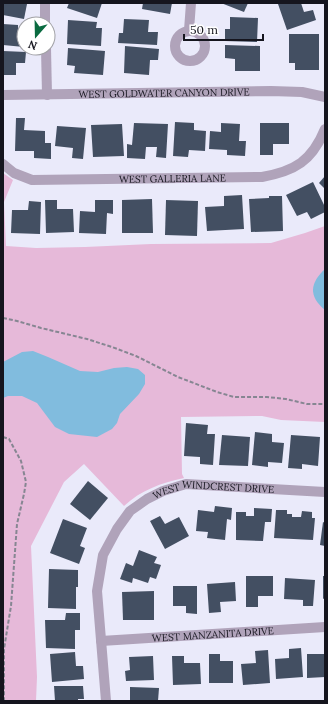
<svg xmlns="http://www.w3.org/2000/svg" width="328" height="704" font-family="Lora,serif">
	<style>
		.green { fill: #e6b9d9 }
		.water { fill: #81bcde }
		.building { fill: #434f62 }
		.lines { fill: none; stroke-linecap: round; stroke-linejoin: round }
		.path { stroke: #868692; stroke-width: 2; stroke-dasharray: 4 2; stroke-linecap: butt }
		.street { stroke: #b0a3ba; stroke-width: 10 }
		.labels { text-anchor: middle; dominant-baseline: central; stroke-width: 4; stroke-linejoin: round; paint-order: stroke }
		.street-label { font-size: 10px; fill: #15151e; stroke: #fff }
	</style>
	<rect width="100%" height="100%" fill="#eaeafa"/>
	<!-- green -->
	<path class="green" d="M3,173L13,180L4,202L6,246L36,248L85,247L151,244L271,243L305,233L325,226V422L281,420L262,416L181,417L182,474L184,478C161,483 141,490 124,506L84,464L64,482L31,546L37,677L36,701H3Z"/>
	<!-- water -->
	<g class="water">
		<path d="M325,269V310C308,296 310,283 325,269Z"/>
		<polygon points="33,351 48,357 80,371 98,372 114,368 127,367 138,369 145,375 145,384 139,394 120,414 117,423 112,429 97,437 69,434 55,427 37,403 22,396 8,396 3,398 3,362 22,352"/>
	</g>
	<!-- building -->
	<g class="building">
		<polygon points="3,3 27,4 24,19 3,15"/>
		<polygon points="69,3 102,3 97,18 67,8"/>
		<polygon points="143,3 172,3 170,14 142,9"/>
		<polygon points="221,3 248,3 244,12"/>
		<polygon points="281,3 301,3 304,12 313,10 316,20 287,30 278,4"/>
		<polygon points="230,17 258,18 257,42 225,41 225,29 230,29"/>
		<polygon points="124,19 149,20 148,32 158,32 157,45 118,43 119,33 123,33"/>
		<polygon points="68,20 97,22 96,28 102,28 101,46 67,44"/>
		<polygon points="3,24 18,25 18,32 24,32 24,47 3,45"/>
		<polygon points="289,34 319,34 319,70 295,70 295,63 289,63"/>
		<polygon points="225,45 260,46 260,71 235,71 235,59 225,58"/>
		<polygon points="125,46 159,49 158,60 150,60 149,75 124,73"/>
		<polygon points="68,48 105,51 103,75 74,73 75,66 67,65"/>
		<polygon points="3,51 26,52 25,63 16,63 16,75 3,75"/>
		<polygon points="16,118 25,118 24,130 45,131 45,143 51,143 51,159 34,158 34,151 15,151"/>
		<polygon points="175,122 194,123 194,130 206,131 205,151 189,150 188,157 173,156"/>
		<polygon points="134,123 168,124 166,158 156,157 157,147 146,147 145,159 127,158 127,144 132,145"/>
		<polygon points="221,123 240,124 239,141 246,141 245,156 227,155 227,150 209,149 210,131 221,132"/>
		<polygon points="260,123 289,123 289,144 273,144 273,155 260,155"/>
		<polygon points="122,124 124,156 93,157 91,125"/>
		<polygon points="57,126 86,128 83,159 72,158 73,148 55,146"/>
		<polygon points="325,176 325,189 319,183"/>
		<polygon points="313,182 325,207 325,212 311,219 307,212 297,216 286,195"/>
		<polygon points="242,195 244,229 207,231 205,207 224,206 224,196"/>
		<polygon points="269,196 282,196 283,231 251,232 249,199 269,198"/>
		<polygon points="152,199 153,233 122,233 122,200"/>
		<polygon points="45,200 57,200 57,209 73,209 74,232 46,233"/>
		<polygon points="95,200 113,200 113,214 107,213 106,234 79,233 80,211 95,212"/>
		<polygon points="166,200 198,201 197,236 165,235"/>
		<polygon points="29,201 41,202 40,234 11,233 12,210 28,210"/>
		<polygon points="186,423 208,425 207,434 215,434 213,465 200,464 200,457 184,456"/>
		<polygon points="255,432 272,434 272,442 284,443 282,463 268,462 268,467 252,465"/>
		<polygon points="222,435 250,437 248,466 219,465"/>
		<polygon points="291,435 320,437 318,466 302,464 302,469 288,468"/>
		<polygon points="88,481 108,498 90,520 70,504"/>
		<polygon points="215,506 232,508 231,520 227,519 225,540 207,538 208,532 196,531 198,510 214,512"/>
		<polygon points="254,508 272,509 271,522 265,522 263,541 236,540 236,512 246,512 246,516 254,516"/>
		<polygon points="276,510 287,510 287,514 292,514 292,517 301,517 302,511 312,512 312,518 315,518 313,540 274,538"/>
		<polygon points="160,516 165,524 179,517 189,536 165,549 150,521"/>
		<polygon points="63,519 87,528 80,546 85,548 79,564 50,553"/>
		<polygon points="323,522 325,523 325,546 320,545"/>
		<polygon points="139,550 157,557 154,563 161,565 156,579 150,577 148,583 133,578 132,583 120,579 126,563 133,566"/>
		<polygon points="49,569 78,570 78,587 76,587 76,609 48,608"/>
		<polygon points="246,576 273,576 273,596 258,596 258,607 246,607"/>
		<polygon points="323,576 325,576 325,598 323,599"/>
		<polygon points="285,578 315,580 313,606 303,606 303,600 284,599"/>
		<polygon points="235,582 236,601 220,602 221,612 209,613 207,584"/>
		<polygon points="173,586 197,586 197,614 186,613 186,606 173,606"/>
		<polygon points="154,591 154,620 123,620 122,592"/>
		<polygon points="66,613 80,613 80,630 75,630 75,649 46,648 45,620 65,620"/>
		<polygon points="301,648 303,677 276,679 275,659 289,658 289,649"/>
		<polygon points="268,650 270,683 243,685 241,664 256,663 255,651"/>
		<polygon points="75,652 76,666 83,666 84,679 52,682 50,654"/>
		<polygon points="209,654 220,654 220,661 233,661 233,683 209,683"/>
		<polygon points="307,654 325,654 325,677 307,678"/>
		<polygon points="153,656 154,680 126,681 125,671 130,670 129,657"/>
		<polygon points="172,656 184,656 184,663 200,663 201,684 173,685"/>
		<polygon points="54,686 83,686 84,699 78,699 78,701 55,701"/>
		<polygon points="130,687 159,688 158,701 130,701"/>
	</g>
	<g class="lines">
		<!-- path -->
		<g class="path">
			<polyline points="3,318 17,321 41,328 87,339 112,347 136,356 178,377 217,392 234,397 267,397 286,399 307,404 325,404"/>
			<polyline points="3,437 9,439 21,461 26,482 24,494 17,524 11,606 4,649 4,701"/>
		</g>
		<!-- street -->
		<g class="street">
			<polyline points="45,24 45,3"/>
			<polyline points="189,30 191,3"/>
			<circle cx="190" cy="46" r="15"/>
			<polyline points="46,48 47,95"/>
			<path id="s1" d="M3,95L271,91L302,92L325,97"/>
			<path id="s2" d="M3,164L14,173L32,180L262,177C295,171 312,161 325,129"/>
			<path id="s3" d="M101,641L325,627"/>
			<path id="s4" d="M106,701L97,591L103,555L117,529L130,511L147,499L163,491L186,484L325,492"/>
		</g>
	</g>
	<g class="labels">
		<!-- street labels -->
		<g class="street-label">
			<text stroke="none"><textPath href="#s1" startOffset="161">WEST GOLDWATER CANYON DRIVE</textPath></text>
			<text stroke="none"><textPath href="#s2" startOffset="174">WEST GALLERIA LANE</textPath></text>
			<text stroke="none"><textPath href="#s4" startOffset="288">WEST WINDCREST DRIVE</textPath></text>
			<text stroke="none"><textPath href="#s3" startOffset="112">WEST MANZANITA DRIVE</textPath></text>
		</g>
	</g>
	<!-- border -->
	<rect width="328" height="704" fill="none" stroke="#15151e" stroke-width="8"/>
	<!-- north arrow -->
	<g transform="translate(36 36) rotate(200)"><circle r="19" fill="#ffffff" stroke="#a1a1a5"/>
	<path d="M0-3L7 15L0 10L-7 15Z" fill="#0a6b40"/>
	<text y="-6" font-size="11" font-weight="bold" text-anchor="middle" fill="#15151e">N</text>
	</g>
	<!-- scale -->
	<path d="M184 34v6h79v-6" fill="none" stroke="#15151e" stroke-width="2"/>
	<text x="190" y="34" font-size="12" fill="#15151e" stroke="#ffffff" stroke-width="3" paint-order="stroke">50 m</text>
</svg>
